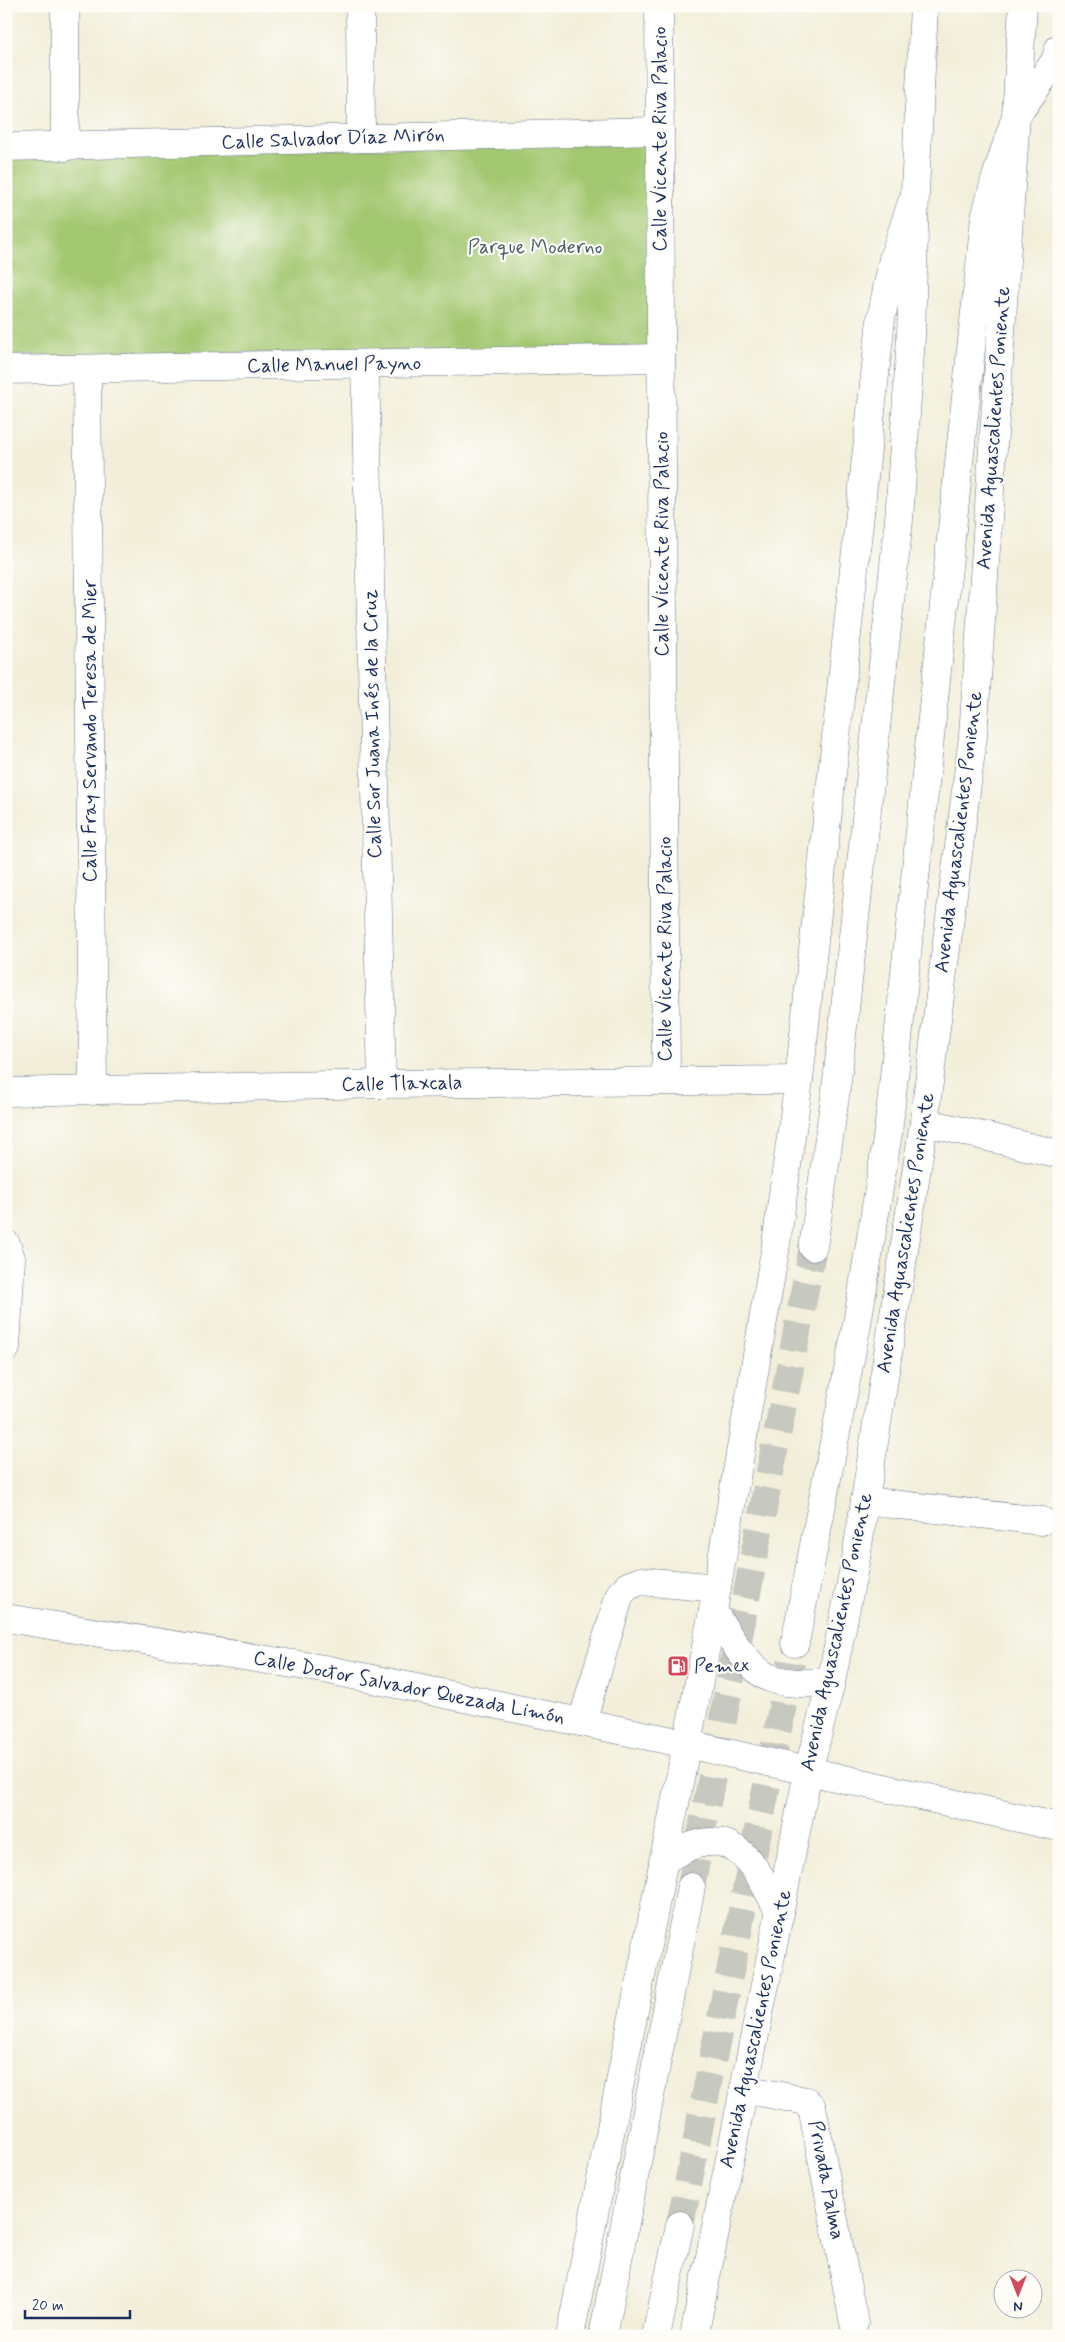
<svg xmlns="http://www.w3.org/2000/svg" width="1065" height="2342" font-family="Mynerve,sans-serif">
	<style>
		.green { fill: #a3c770; stroke: #5f7b67 }
		.lines { fill: none; stroke-linecap: round; stroke-linejoin: round }
		.major-tunnel { stroke: #c7c8c0; stroke-width: 28; stroke-dasharray: 28 14; stroke-linecap: butt }
		.minor-casing { stroke: #667289; stroke-width: 29 }
		.major-casing { stroke: #667289; stroke-width: 29 }
		.minor { stroke: #fff; stroke-width: 28 }
		.major { stroke: #fff; stroke-width: 28 }
		.labels { text-anchor: middle; dominant-baseline: central; stroke-width: 4.5; stroke-linejoin: round; paint-order: stroke }
		.street-label { font-size: 20px; fill: #1b2f5e; stroke: #fdfcf7 }
		.park-label { font-size: 20px; fill: #445d63; stroke: #fdfcf7 }
		.poi-label { font-size: 20px; fill: #1b2f5e; stroke: #fdfcf7; text-anchor: start }
	</style>
	<rect width="100%" height="100%" fill="#fdfcf7"/>
	<filter id="ink" filterUnits="userSpaceOnUse"><feTurbulence type="fractalNoise" baseFrequency=".02" numOctaves="2"/><feDisplacementMap in="SourceGraphic" scale="10" xChannelSelector="R" yChannelSelector="G"/><feConvolveMatrix kernelMatrix="1 2 1 2 8 2 1 2 1" color-interpolation-filters="sRGB"/></filter>
	<filter id="wash" filterUnits="userSpaceOnUse"><feTurbulence type="fractalNoise" baseFrequency=".0096" numOctaves="4" result="noise"/><feDisplacementMap in="SourceGraphic" scale="20" xChannelSelector="R" yChannelSelector="G"/><feGaussianBlur stdDeviation="1.12" result="paint"/><feColorMatrix in="noise" values="0 0 0 0 0 0 0 0 0 0 0 0 0 0 0 0 0 1.4 0 .05"/><feComposite in="paint" operator="in"/></filter>
	<g filter="url(#wash)">
		<rect width="100%" height="100%" fill="#f2eed9"/>
		<!-- green -->
		<polygon class="green" points="648,143 649,348 6,356 6,156"/>
	</g>
	<g filter="url(#ink)">
		<g class="lines">
			<!-- major-tunnel -->
			<g class="major-tunnel">
				<polyline points="691,1887 813,1247"/>
				<polyline points="680,2225 795,1643"/>
			</g>
			<!-- minor casing -->
			<g class="minor-casing">
				<g id="minor">
					<polyline points="65,6 65,147"/>
					<polyline points="360,6 361,138"/>
					<polyline points="659,6 666,1081"/>
					<polyline points="6,147 660,131"/>
					<polyline points="365,365 382,1084"/>
					<polyline points="6,370 661,358"/>
					<polyline points="87,370 93,1091"/>
					<polyline points="6,1092 382,1084 799,1080"/>
					<polyline points="924,1122 1059,1154"/>
					<polyline points="6,1244 11,1258 6,1348"/>
					<polyline points="865,1501 1042,1521"/>
					<path d="M713,1611C725,1631 748,1669 770,1678C789,1685 811,1683 831,1682"/>
					<polyline points="6,1618 324,1669 687,1744 1059,1827"/>
					<polyline points="582,1722 620,1594 628,1586 641,1581 717,1588"/>
					<path d="M663,1861C730,1816 751,1857 780,1913"/>
					<polyline points="744,2089 806,2101 812,2107 854,2323"/>
					<polyline points="570,2336 713,1611 775,1251 799,1080 881,319 893,259 912,202"/>
					<polyline points="694,2336 808,1772 831,1682 856,1558 924,1122 973,736 1016,116 1055,61 1059,48"/>
				</g>
			</g>
			<!-- major casing -->
			<g class="major-casing">
				<g id="major">
					<polyline points="813,1247 836,1090 899,520 911,337 915,192 924,6"/>
					<polyline points="795,1643 857,1324 888,1133 985,218 996,177 1016,116 1023,6"/>
					<polyline points="603,2336 691,1887"/>
					<polyline points="656,2336 680,2225"/>
				</g>
			</g>
			<!-- minor -->
			<use href="#minor" class="minor"/>
			<!-- major -->
			<use href="#major" class="major"/>
		</g>
	</g>
	<!-- icons -->
	<defs>
		<g id="fuel-square" transform="scale(1.125)"><rect x="-9" y="-9" width="18" height="18" rx="4" fill="#d1495b" stroke="#fdfcf7"/><path d="M-5.5-6h7V0h2V4h1.3V-2.5L3-4.5l.8-.8L6-3V5H2.5V1h-1V6h-7ZM-4.2-4.7v3.2H.2V-4.7Z" fill="#fff"/></g>
	</defs>
	<g fill-rule="evenodd">
		<use href="#fuel-square" x="678" y="1666"/>
	</g>
	<g class="labels">
		<!-- street labels -->
		<g class="street-label">
			<text transform="translate(333 139) rotate(-2)">Calle Salvador Díaz Mirón</text>
			<text transform="translate(660 139) rotate(-90)">Calle Vicente Riva Palacio</text>
			<text transform="translate(334 365) rotate(-1)">Calle Manuel Payno</text>
			<text transform="translate(994 428) rotate(-86)">Avenida Aguascalientes Poniente</text>
			<text transform="translate(662 544) rotate(-90)">Calle Vicente Riva Palacio</text>
			<text transform="translate(373 724) rotate(-91)">Calle Sor Juana Inés de la Cruz</text>
			<text transform="translate(90 731) rotate(-90)">Calle Fray Servando Teresa de Mier</text>
			<text transform="translate(959 832) rotate(-83)">Avenida Aguascalientes Poniente</text>
			<text transform="translate(665 949) rotate(-90)">Calle Vicente Riva Palacio</text>
			<text transform="translate(402 1084) rotate(-1)">Calle Tlaxcala</text>
			<text transform="translate(906 1233) rotate(-81)">Avenida Aguascalientes Poniente</text>
			<text transform="translate(837 1632) rotate(-78)">Avenida Aguascalientes Poniente</text>
			<text transform="translate(409 1688) rotate(11)">Calle Doctor Salvador Quezada Limón</text>
			<text transform="translate(756 2029) rotate(-78)">Avenida Aguascalientes Poniente</text>
			<text transform="translate(826 2180) rotate(79)">Privada Palma</text>
		</g>
		<!-- park labels -->
		<g class="park-label">
			<text x="535" y="247">Parque Moderno</text>
		</g>
		<!-- poi labels -->
		<g class="poi-label">
			<text x="694" y="1666">Pemex</text>
		</g>
	</g>
	<!-- margin -->
	<rect width="1065" height="2342" fill="none" stroke="#fdfcf7" stroke-width="25"/>
	<!-- north arrow -->
	<g transform="translate(1018 2294) rotate(180)"><circle r="24" fill="#fdfcf7" stroke="#a3aaba"/>
	<path d="M0-4L9 19L0 12L-9 19Z" fill="#d1495b"/>
	<text y="-8" font-size="14" font-weight="bold" text-anchor="middle" fill="#1b2f5e">N</text>
	</g>
	<!-- scale -->
	<path d="M25 2310v8h105v-8" fill="none" stroke="#1b2f5e" stroke-width="2.5"/>
	<text x="32" y="2310" font-size="15" fill="#1b2f5e" stroke="#fdfcf7" stroke-width="4" paint-order="stroke">20 m</text>
</svg>
